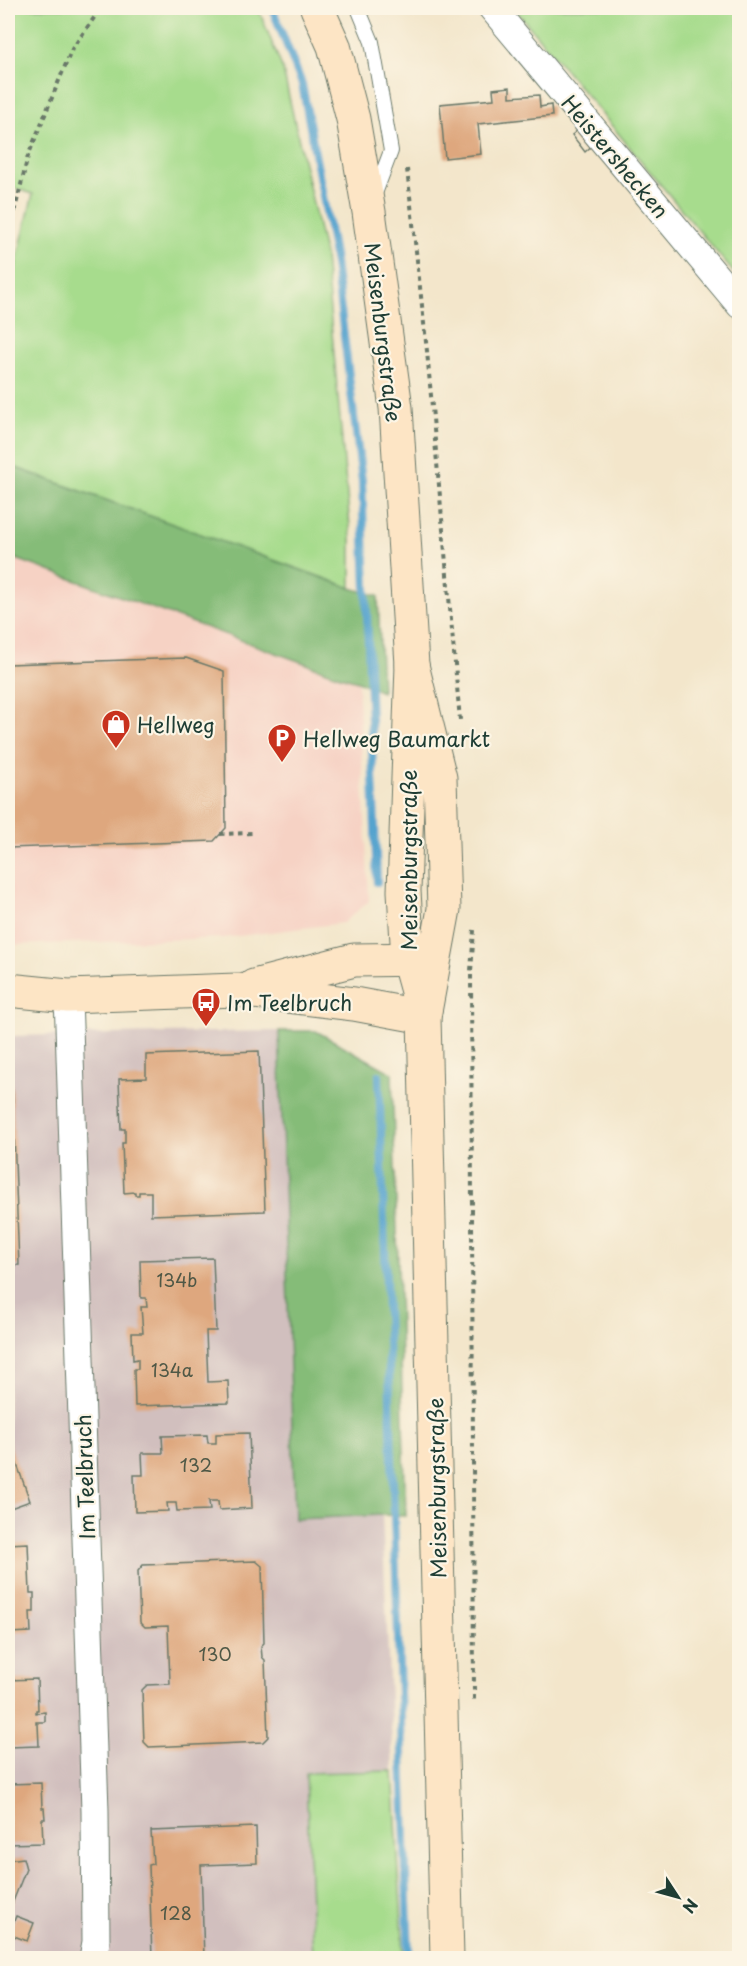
<svg xmlns="http://www.w3.org/2000/svg" width="747" height="1966" font-family="'Playpen Sans',sans-serif">
	<style>
		.built { fill: #f6d2c4 }
		.industrial { fill: #d1bfbe }
		.green { fill: #a7dc8d; stroke: #638c60; stroke-width: 1.5 }
		.forest { fill: #85bc78; stroke: #527c56; stroke-width: 1.5 }
		.lines { fill: none; stroke-linecap: round; stroke-linejoin: round }
		.stream { stroke: #54a3ce; stroke-width: 8 }
		.building { fill: #dea77e }
		.lane-casing { stroke: #697869; stroke-width: 16 }
		.street-casing { stroke: #697869; stroke-width: 29 }
		.secondary-casing { stroke: #697869; stroke-width: 35 }
		.path { stroke: #697869; stroke-width: 4; stroke-dasharray: 4.5 4.5; stroke-linecap: butt }
		.lane { stroke: #fff; stroke-width: 14 }
		.street { stroke: #fff; stroke-width: 27 }
		.secondary { stroke: #fde5c5; stroke-width: 33 }
		.labels { text-anchor: middle; dominant-baseline: central; stroke-width: 4.5; stroke-linejoin: round; paint-order: stroke }
		.number-label { font-size: 18px; fill: #4f5846 }
		.street-label { font-size: 21px; fill: #1f3d34; stroke: #fcf5e5 }
		.poi-label { font-size: 21px; fill: #1f3d34; stroke: #fcf5e5; text-anchor: start }
	</style>
	<rect width="100%" height="100%" fill="#fcf5e5"/>
	<filter id="ink" filterUnits="userSpaceOnUse"><feTurbulence type="fractalNoise" baseFrequency=".0167" numOctaves="2"/><feDisplacementMap in="SourceGraphic" scale="12" xChannelSelector="R" yChannelSelector="G"/><feConvolveMatrix kernelMatrix="1 2 1 2 8 2 1 2 1" color-interpolation-filters="sRGB"/></filter>
	<filter id="wash" filterUnits="userSpaceOnUse"><feTurbulence type="fractalNoise" baseFrequency=".008" numOctaves="4" result="noise"/><feDisplacementMap in="SourceGraphic" scale="24" xChannelSelector="R" yChannelSelector="G"/><feGaussianBlur stdDeviation="1.35" result="paint"/><feColorMatrix in="noise" values="0 0 0 0 0 0 0 0 0 0 0 0 0 0 0 0 0 1.4 0 .05"/><feComposite in="paint" operator="in"/></filter>
	<g filter="url(#wash)">
		<rect width="100%" height="100%" fill="#f3e6cb"/>
		<!-- built -->
		<polygon class="built" points="8,556 340,676 358,680 369,901 343,923 223,938 8,945"/>
		<!-- industrial -->
		<polygon class="industrial" points="279,1031 295,1519 382,1515 393,1771 306,1773 313,1958 8,1958 8,1036"/>
		<!-- green -->
		<g class="green">
			<polygon points="8,8 258,8 283,70 325,257 351,538 351,588 8,465 8,297 33,194 8,186"/>
			<polygon points="514,8 739,8 739,279"/>
			<polygon points="393,1771 404,1958 313,1958 306,1773"/>
		</g>
		<!-- forest -->
		<g class="forest">
			<polygon points="8,465 351,588 378,596 382,692 358,681 340,676 8,556"/>
			<polygon points="279,1031 316,1031 392,1073 406,1516 382,1515 295,1519"/>
		</g>
		<g class="lines">
			<!-- stream -->
			<g class="stream">
				<polyline points="272,8 302,84 334,255 362,481 377,882"/>
				<polyline points="379,1075 409,1958"/>
			</g>
		</g>
		<g id="blocks">
			<!-- building -->
			<g class="building">
				<polygon points="510,87 510,97 539,95 540,107 551,105 552,116 478,124 481,154 445,158 440,104 494,99 493,89"/>
				<polygon points="582,127 595,143 585,152 572,135"/>
				<polygon points="186,658 224,671 226,828 214,841 8,848 8,664"/>
				<polygon points="259,1051 265,1211 151,1215 151,1192 139,1192 139,1195 135,1195 135,1192 124,1193 122,1143 125,1143 125,1129 121,1129 119,1079 146,1078 146,1055"/>
				<polygon points="11,1055 19,1265 8,1266 8,1056"/>
				<polygon points="213,1258 216,1331 206,1331 208,1382 228,1381 229,1403 135,1406 134,1369 138,1369 138,1359 133,1360 132,1333 143,1333 141,1307 147,1307 146,1298 141,1298 140,1260"/>
				<polygon points="249,1433 252,1508 219,1510 218,1501 209,1501 210,1510 177,1511 176,1503 167,1503 168,1511 135,1512 134,1475 143,1475 142,1453 163,1453 162,1436 207,1435 208,1443 216,1443 216,1434"/>
				<polygon points="8,1439 30,1501 8,1509"/>
				<polygon points="28,1543 30,1593 34,1593 34,1612 30,1612 31,1632 8,1633 8,1544"/>
				<polygon points="256,1561 262,1566 264,1643 261,1646 262,1657 265,1660 268,1737 263,1742 149,1747 144,1742 142,1690 147,1685 170,1684 168,1626 145,1627 140,1622 138,1571 143,1565"/>
				<polygon points="37,1679 38,1710 36,1710 36,1713 45,1712 45,1722 36,1722 36,1724 38,1724 39,1746 8,1747 8,1680"/>
				<polygon points="41,1783 42,1808 44,1808 45,1819 42,1819 43,1843 8,1844 8,1784"/>
				<polygon points="256,1827 257,1863 201,1865 204,1958 152,1958 149,1865 153,1864 151,1831"/>
				<polygon points="23,1858 26,1869 8,1914 8,1860"/>
				<polygon points="16,1916 34,1923 27,1941 9,1934"/>
			</g>
		</g>
	</g>
	<g filter="url(#ink)">
		<use href="#blocks" fill-opacity="0" stroke="#697869" stroke-width="1.5"/>
		<g class="lines">
			<!-- lane casing -->
			<g class="lane-casing">
				<polyline id="lane" points="358,8 372,42 391,151 374,196"/>
			</g>
			<!-- street casing -->
			<g class="street-casing">
				<g id="street">
					<polyline points="492,8 740,305"/>
					<polyline points="68,996 95,1811 96,1942 93,1958"/>
				</g>
			</g>
			<!-- secondary casing -->
			<g class="secondary-casing">
				<g id="secondary">
					<polyline points="317,8 334,46 353,119 369,212 396,408 412,665 404,891 408,959 422,1009"/>
					<polyline points="412,665 440,778 444,909 424,1017 447,1958"/>
					<polyline points="254,986 354,960 430,959"/>
					<polyline points="8,990 68,996 237,990 354,1004 424,1017"/>
				</g>
			</g>
			<!-- path -->
			<g class="path">
				<polyline points="407,169 427,351 460,720"/>
				<polyline points="8,238 28,156 72,49 101,8"/>
				<polyline points="220,834 254,833"/>
				<polyline points="474,930 471,971 474,1700"/>
			</g>
			<!-- lane -->
			<use href="#lane" class="lane"/>
			<!-- street -->
			<use href="#street" class="street"/>
			<!-- secondary -->
			<use href="#secondary" class="secondary"/>
		</g>
	</g>
	<!-- icons -->
	<defs>
		<g id="shop-pin" transform="scale(1.5)"><path d="M0 17L-7.5 6A9.5 9.5 0 1 1 7.5 6Z" fill="#c8321e" stroke="#fcf5e5"/><path d="M-5-2.5h2.3a2.7 3.5 0 0 1 5.4 0H5L5.5 6h-11ZM-1.5-2.5h3a1.5 2.3 0 0 0-3 0Z" fill="#fff"/></g>
		<g id="parking-pin" transform="scale(1.5)"><path d="M0 17L-7.5 6A9.5 9.5 0 1 1 7.5 6Z" fill="#c8321e" stroke="#fcf5e5"/><path d="M-3.5-5.5H1a3.5 3.5 0 0 1 0 7H-1V5.5H-3.5ZM-1-3.4V-.6H.8a1.4 1.4 0 0 0 0-2.8Z" fill="#fff"/></g>
		<g id="bus-pin" transform="scale(1.5)"><path d="M0 17L-7.5 6A9.5 9.5 0 1 1 7.5 6Z" fill="#c8321e" stroke="#fcf5e5"/><path d="M-5-6H5V4H4V6H2V4H-2V6H-4V4H-5ZM-3.5-4V0h7V-4ZM-3.5 1.2v1.5H-2V1.2ZM2 1.2v1.5H3.5V1.2Z" fill="#fff"/></g>
	</defs>
	<g fill-rule="evenodd">
		<use href="#shop-pin" x="116" y="724"/>
		<use href="#parking-pin" x="282" y="738"/>
		<use href="#bus-pin" x="206" y="1002"/>
	</g>
	<g class="labels">
		<!-- number labels -->
		<g class="number-label">
			<text x="177" y="1279">134b</text>
			<text x="172" y="1369">134a</text>
			<text x="196" y="1464">132</text>
			<text x="215" y="1653">130</text>
			<text x="176" y="1912">128</text>
		</g>
		<!-- street labels -->
		<g class="street-label">
			<text transform="translate(616 156) rotate(50)">Heistershecken</text>
			<text transform="translate(384 332) rotate(83)">Meisenburgstraße</text>
			<text transform="translate(408 860) rotate(-90)">Meisenburgstraße</text>
			<text transform="translate(84 1477) rotate(-92)">Im Teelbruch</text>
			<text transform="translate(436 1488) rotate(-91)">Meisenburgstraße</text>
		</g>
		<!-- poi labels -->
		<g class="poi-label">
			<text x="137" y="724">Hellweg</text>
			<text x="303" y="738">Hellweg Baumarkt</text>
			<text x="227" y="1002">Im Teelbruch</text>
		</g>
	</g>
	<!-- margin -->
	<rect width="747" height="1966" fill="none" stroke="#fcf5e5" stroke-width="30"/>
	<!-- north arrow -->
	<g transform="translate(678 1897) rotate(126)" stroke="#fcf5e5" stroke-width="4.5" paint-order="stroke">
	<path d="M0-4.5L10 22L0 15L-10 22Z" fill="#1f3d34"/>
	<text y="-9" font-size="16" font-weight="bold" text-anchor="middle" fill="#1f3d34">N</text>
	</g>
</svg>
